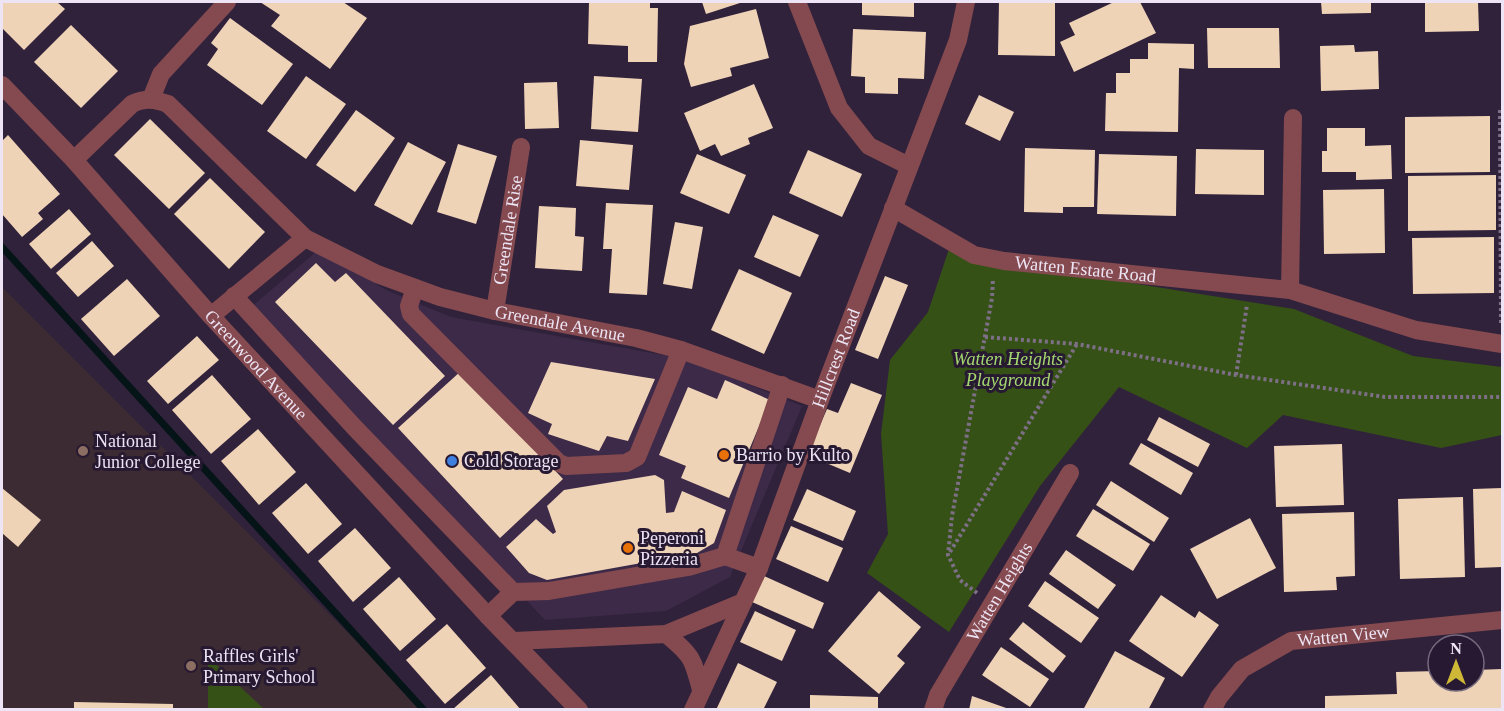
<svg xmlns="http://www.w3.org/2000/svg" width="1504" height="711" font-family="'Times New Roman',serif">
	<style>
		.built { fill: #3d2a49 }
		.education { fill: #3d2b33 }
		.park { fill: #355116 }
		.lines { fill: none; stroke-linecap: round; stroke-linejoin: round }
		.stream { stroke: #051417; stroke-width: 7 }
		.building { fill: #efd3b7 }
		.path { stroke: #7d7086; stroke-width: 4; stroke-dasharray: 3 3; stroke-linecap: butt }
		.minor { stroke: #844a4f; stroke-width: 18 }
		.education-dot { fill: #8d6e63; stroke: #271931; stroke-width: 2 }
		.food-dot { fill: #e8710a; stroke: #271931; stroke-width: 2 }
		.shop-dot { fill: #3f7fe0; stroke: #271931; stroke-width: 2 }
		.labels { text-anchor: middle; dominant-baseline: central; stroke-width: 6; stroke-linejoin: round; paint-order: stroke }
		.street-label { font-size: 18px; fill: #ede4f5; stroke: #271931 }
		.park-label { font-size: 18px; font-style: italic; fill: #a4d971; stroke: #271931 }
		.poi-label { font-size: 18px; fill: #ede4f5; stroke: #271931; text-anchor: start }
	</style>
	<rect width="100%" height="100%" fill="#31223b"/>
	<!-- built -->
	<polygon class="built" points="316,252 347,266 386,290 451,317 685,359 802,406 730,577 666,611 545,620 250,308"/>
	<!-- education -->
	<polygon class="education" points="2,287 329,614 425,709 2,709"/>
	<!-- park -->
	<g class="park">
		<polygon points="951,243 1007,263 1294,309 1413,356 1502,367 1502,435 1441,448 1283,415 1247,448 1119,387 1040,486 949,632 867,573 888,534 881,434 890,360 928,312"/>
		<polygon points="208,657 264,709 208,709"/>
	</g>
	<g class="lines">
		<!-- stream -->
		<polyline class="stream" points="2,247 424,710"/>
	</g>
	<!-- building -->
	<g class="building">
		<polygon points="2,2 57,2 65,9 24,50 2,28"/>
		<polygon points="260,2 343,2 367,18 330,69 271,26 280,15"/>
		<polygon points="589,2 650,2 650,8 658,8 657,62 628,62 628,46 588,44"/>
		<polygon points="702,2 743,2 706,14"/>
		<polygon points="862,2 914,2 914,17 862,15"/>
		<polygon points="999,2 1055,2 1055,56 998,55"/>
		<polygon points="1114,2 1140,2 1156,33 1074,72 1060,42 1075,35 1069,23"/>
		<polygon points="1321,2 1371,2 1371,13 1322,14"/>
		<polygon points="1425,2 1478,2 1479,31 1425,32"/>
		<polygon points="756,9 769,58 730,68 732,76 691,87 684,64 690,26"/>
		<polygon points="230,18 293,64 262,105 207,65 218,49 211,43"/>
		<polygon points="71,25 118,71 81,108 34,62"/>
		<polygon points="1207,28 1279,28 1280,68 1208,68"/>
		<polygon points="853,29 926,32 924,79 898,78 898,94 865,93 865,77 851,76"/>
		<polygon points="1148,43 1194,44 1194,69 1179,68 1178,132 1105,131 1106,93 1116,93 1116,73 1130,73 1130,59 1148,59"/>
		<polygon points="1354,45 1355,52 1378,51 1379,89 1321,91 1320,46"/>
		<polygon points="306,76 346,104 306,159 267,131"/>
		<polygon points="594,76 642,79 638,132 591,129"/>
		<polygon points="557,82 559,128 525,129 524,83"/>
		<polygon points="754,84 773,128 748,138 750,144 721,156 715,144 700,151 684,113"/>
		<polygon points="979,95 1014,112 1000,141 965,124"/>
		<polygon points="356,110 395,138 355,192 316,165"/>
		<polygon points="1490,116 1490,172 1405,173 1405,117"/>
		<polygon points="150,119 205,173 169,209 114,155"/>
		<polygon points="1327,128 1365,128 1365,146 1391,145 1392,179 1356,180 1356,172 1322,172 1322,151 1327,151"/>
		<polygon points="8,135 60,194 38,213 43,219 22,237 2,214 2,141"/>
		<polygon points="580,140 633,145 629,190 576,186"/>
		<polygon points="408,142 446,162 412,225 374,205"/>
		<polygon points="458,144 497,156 476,224 437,212"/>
		<polygon points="1025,148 1095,150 1094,207 1063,207 1063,213 1024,212"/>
		<polygon points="1196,149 1264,150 1264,195 1195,194"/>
		<polygon points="808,150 862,174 842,217 789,193"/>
		<polygon points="697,154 746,175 729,214 680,193"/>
		<polygon points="1099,154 1177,156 1176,216 1097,214"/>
		<polygon points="1496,175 1496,230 1408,231 1408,176"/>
		<polygon points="210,178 265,232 229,269 174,214"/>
		<polygon points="1384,189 1385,253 1324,254 1323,190"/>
		<polygon points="606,203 653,205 647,295 609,293 612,249 603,249"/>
		<polygon points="539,206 576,208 575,236 584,237 582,271 535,268"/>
		<polygon points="69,209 91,234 51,269 29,244"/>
		<polygon points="773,215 819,235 800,277 754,257"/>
		<polygon points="675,222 703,227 692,289 663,284"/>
		<polygon points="1494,237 1494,293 1413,294 1412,238"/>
		<polygon points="92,241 114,266 78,297 56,273"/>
		<polygon points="316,263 335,282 346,273 445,376 393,425 275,302"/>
		<polygon points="739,269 792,293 764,354 711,330"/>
		<polygon points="885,276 908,285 878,359 855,350"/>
		<polygon points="127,279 160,316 114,356 81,319"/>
		<polygon points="197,336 219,360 168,404 147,381"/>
		<polygon points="551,362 655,379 628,441 607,436 599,451 548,434 552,424 528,413"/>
		<polygon points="461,371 563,479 500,538 398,428"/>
		<polygon points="212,375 251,419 211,454 172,410"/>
		<polygon points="725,380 770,400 729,498 681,478 686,466 659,455 688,387 717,399"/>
		<polygon points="851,383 882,395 850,473 807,455 827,409 838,413"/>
		<polygon points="1159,417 1210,444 1198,467 1147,440"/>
		<polygon points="258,429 296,472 259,505 221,461"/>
		<polygon points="1141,443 1193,473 1181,495 1129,464"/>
		<polygon points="1342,444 1344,505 1276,507 1274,446"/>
		<polygon points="655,475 664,480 666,513 674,512 682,491 726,510 714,543 697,553 547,580 529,573 506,547 536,519 553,534 556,532 547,506 564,490"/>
		<polygon points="1111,481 1169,518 1154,542 1096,505"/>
		<polygon points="306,483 342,524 308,554 272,513"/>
		<polygon points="2,488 41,520 18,547 2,533"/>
		<polygon points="1502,488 1502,567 1475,568 1473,489"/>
		<polygon points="807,489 856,511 843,541 793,520"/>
		<polygon points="1463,497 1465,577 1400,579 1398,499"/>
		<polygon points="1093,509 1150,544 1133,571 1076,536"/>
		<polygon points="1354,512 1355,576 1336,577 1337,590 1284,592 1282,514"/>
		<polygon points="1250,518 1276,568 1217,599 1190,549"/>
		<polygon points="791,526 843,548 828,582 776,559"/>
		<polygon points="355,528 391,568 353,602 318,561"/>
		<polygon points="1066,550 1116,585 1098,609 1049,574"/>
		<polygon points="764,576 824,603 813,629 752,602"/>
		<polygon points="399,577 436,619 400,651 363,609"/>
		<polygon points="1045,581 1099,618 1081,643 1028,606"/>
		<polygon points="879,591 921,627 897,656 905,663 879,694 828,651"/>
		<polygon points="1161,595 1195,618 1199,611 1219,625 1182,677 1129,641"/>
		<polygon points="755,611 796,630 782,661 740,642"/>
		<polygon points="1023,622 1066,656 1053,673 1009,639"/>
		<polygon points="447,624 486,668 445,704 406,660"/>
		<polygon points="1001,647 1049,679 1030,707 982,675"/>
		<polygon points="1115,651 1165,678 1148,710 1083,710"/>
		<polygon points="738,663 777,682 763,710 716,710"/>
		<polygon points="1502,669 1502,710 1325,710 1325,696 1397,694 1396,672 1438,671 1438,681 1474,681 1474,670"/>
		<polygon points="491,675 521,710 452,710"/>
		<polygon points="810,695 878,697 878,710 810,710"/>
		<polygon points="972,696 1009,709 1009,710 969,710"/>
		<polygon points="74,702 173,704 173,710 74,710"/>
	</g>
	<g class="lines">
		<!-- path -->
		<g class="path">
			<polyline points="1500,110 1501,325"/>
			<polyline points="985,337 1077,344 1236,375 1385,397 1502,397"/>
			<polyline points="1236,375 1247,305"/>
			<polyline points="950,552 1077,344"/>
			<polyline points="977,593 960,580 948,555 952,516 992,298 993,279"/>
		</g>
		<!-- minor -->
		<g class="minor">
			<polyline points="797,2 839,108 869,146 909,166"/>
			<path id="s1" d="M2,85L74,160L211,316L488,616L579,710"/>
			<polyline points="151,99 161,74 227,2"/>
			<path id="s2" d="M74,160L132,104C145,98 154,99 168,104L305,238L377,274L440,297L495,311L636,338L681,350L820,400"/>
			<path id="s3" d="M893,208L974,255L1004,261L1290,290L1416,330L1502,344"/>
			<polyline points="415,288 409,306 411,314 559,463 566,466 626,463 637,457 681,350"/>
			<polyline points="1290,290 1293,118"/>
			<polyline points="234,296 355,428 513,592"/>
			<path id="s4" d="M495,311L521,147"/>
			<polyline points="211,316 305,238"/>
			<polyline points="725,556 782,385"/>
			<polyline points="488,616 513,592 549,591 688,567 725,556 759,568"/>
			<path d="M666,634C692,655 693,659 701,690"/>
			<polyline points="514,641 666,634 743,602"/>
			<path id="s5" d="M693,710L759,568L820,400L958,40L966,2"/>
			<path id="s6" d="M933,710L938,695L1070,473"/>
			<path id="s7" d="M1212,710L1219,697L1242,669L1291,641L1502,620"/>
		</g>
	</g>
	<!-- markers -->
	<g class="education-dot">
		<circle cx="83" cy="451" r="6"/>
		<circle cx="191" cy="666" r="6"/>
	</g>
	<g class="food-dot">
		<circle cx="724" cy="455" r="6"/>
		<circle cx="628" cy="548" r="6"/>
	</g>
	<circle class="shop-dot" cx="452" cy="461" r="6"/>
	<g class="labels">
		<!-- street labels -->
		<g class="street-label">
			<text stroke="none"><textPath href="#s4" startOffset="82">Greendale Rise</textPath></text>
			<text stroke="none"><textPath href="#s3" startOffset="206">Watten Estate Road</textPath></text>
			<text stroke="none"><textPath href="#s2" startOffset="580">Greendale Avenue</textPath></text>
			<text stroke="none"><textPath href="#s5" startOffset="380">Hillcrest Road</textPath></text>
			<text stroke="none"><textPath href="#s1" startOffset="378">Greenwood Avenue</textPath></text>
			<text stroke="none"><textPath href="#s6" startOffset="136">Watten Heights</textPath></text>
			<text stroke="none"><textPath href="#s7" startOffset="160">Watten View</textPath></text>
		</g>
		<!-- park labels -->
		<g class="park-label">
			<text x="1008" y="359">Watten Heights<tspan x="1008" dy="21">Playground</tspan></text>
		</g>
		<!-- poi labels -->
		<g class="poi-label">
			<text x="95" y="441">National<tspan x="95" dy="21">Junior College</tspan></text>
			<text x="736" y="455">Barrio by Kulto</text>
			<text x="464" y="461">Cold Storage</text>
			<text x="640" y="538">Peperoni<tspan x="640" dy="21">Pizzeria</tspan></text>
			<text x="203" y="656">Raffles Girls'<tspan x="203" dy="21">Primary School</tspan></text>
		</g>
	</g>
	<!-- border -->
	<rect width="1504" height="711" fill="none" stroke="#ede4f5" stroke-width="6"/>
	<!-- north arrow -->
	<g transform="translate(1456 663)"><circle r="28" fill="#271931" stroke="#766a7f" stroke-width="1.5"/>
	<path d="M0-4.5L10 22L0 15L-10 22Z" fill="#cfb837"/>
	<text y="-9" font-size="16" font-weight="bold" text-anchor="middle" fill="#ede4f5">N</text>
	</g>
</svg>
